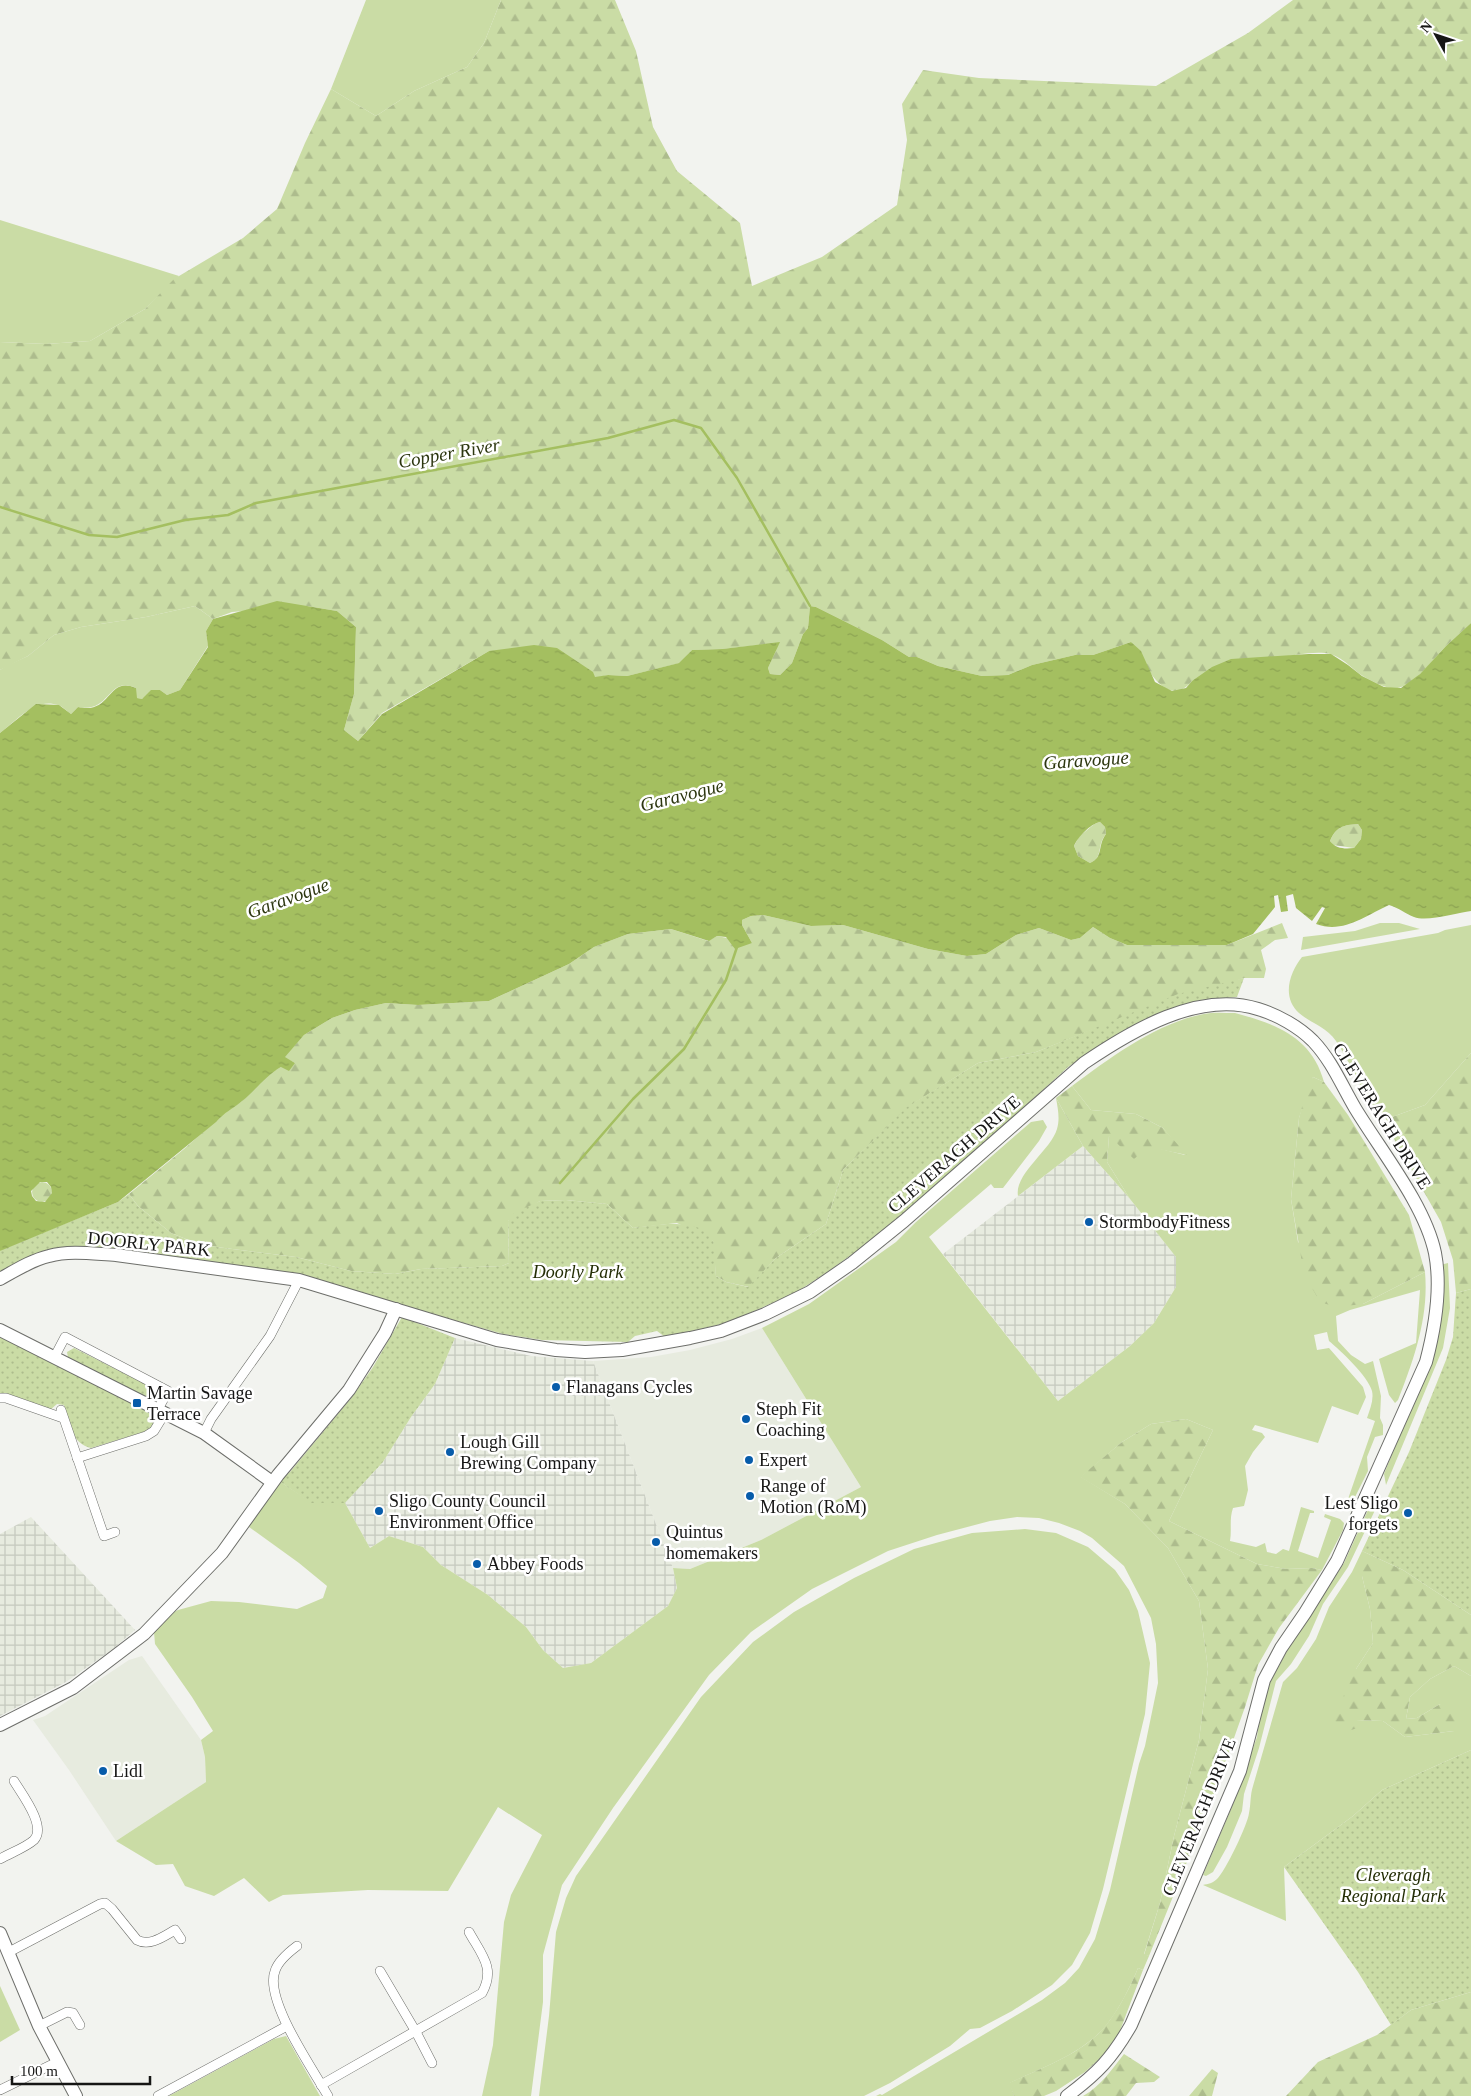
<svg xmlns="http://www.w3.org/2000/svg" width="1471" height="2096" font-family="Georgia,serif">
	<style>
		.built { fill: #e7ebdf }
		.industrial { fill: url(#industrial-grid) }
		.grass { fill: #cadca5 }
		.forest { fill: url(#forest-firs) }
		.park { fill: url(#park-dots) }
		.water { fill: url(#water-ripples); fill-rule: evenodd }
		.lines { fill: none; stroke-linecap: round; stroke-linejoin: round }
		.stream { stroke: #a4bf60; stroke-width: 2.5 }
		.street-casing { stroke: #6d6e6a; stroke-width: 10 }
		.secondary-casing { stroke: #6d6e6a; stroke-width: 14 }
		.street { stroke: #fff; stroke-width: 9 }
		.secondary { stroke: #fff; stroke-width: 12 }
		.poi-dot { fill: #075caa; stroke: #fff; stroke-width: 2 }
		.labels { text-anchor: middle; dominant-baseline: central; stroke-width: 5; stroke-linejoin: round; paint-order: stroke }
		.street-label { font-size: 18px; fill: #161615; stroke: #fff }
		.poi-label { font-size: 18px; fill: #161615; stroke: #fff; text-anchor: start }
		.park-label { font-size: 18px; font-style: italic; fill: #242e06; stroke: #fff }
		.water-label { font-size: 19px; font-style: italic; fill: #2d3710; stroke: #fff }
	</style>
	<defs>
		<pattern id="industrial-grid" width="8" height="8" patternUnits="userSpaceOnUse" patternTransform="scale(1.25)"><rect width="8" height="8" fill="#e7ebdf"/><path d="M0 4h8M4 0v8" fill="none" stroke="#c5c9be"/></pattern>
		<pattern id="forest-firs" width="22" height="20" patternUnits="userSpaceOnUse" patternTransform="scale(1.25)"><rect width="22" height="20" fill="#cadca5"/><path d="M5 1l3.5 6h-7zM16 11l3.5 6h-7z" fill="#adbc8d"/></pattern>
		<pattern id="park-dots" width="8" height="8" patternUnits="userSpaceOnUse" patternTransform="scale(1.25)"><rect width="8" height="8" fill="#cadca5"/><path d="M2 2h.1M6 6h.1" fill="none" stroke="#adbc8d" stroke-width="1.8" stroke-linecap="round"/></pattern>
		<pattern id="water-ripples" width="26" height="14" patternUnits="userSpaceOnUse" patternTransform="scale(1.25)"><rect width="26" height="14" fill="#a4bf60"/><path d="M2 4q2-2 4 0t4 0M15 11q2-2 4 0t4 0" fill="none" stroke="#8ca352"/></pattern>
	</defs>
	<rect width="100%" height="100%" fill="#f2f3ef"/>
	<!-- built -->
	<g class="built">
		<polygon points="762,1328 861,1487 761,1540 690,1569 673,1568 593,1361 651,1357 690,1350 732,1339"/>
		<polygon points="142,1656 201,1740 205,1757 206,1782 116,1841 69,1770 33,1720 45,1716 129,1660"/>
	</g>
	<!-- industrial -->
	<g class="industrial">
		<polygon points="1083,1146 1130,1199 1176,1257 1176,1287 1154,1323 1130,1346 1058,1401 943,1254"/>
		<polygon points="455,1338 531,1356 593,1361 673,1568 677,1588 668,1606 591,1663 563,1668 543,1650 526,1627 488,1595 441,1565 423,1547 389,1536 370,1548 345,1503 383,1462 411,1417 435,1384"/>
		<polygon points="31,1517 135,1630 113,1649 66,1682 0,1716 0,1534"/>
	</g>
	<!-- grass -->
	<g class="grass">
		<polygon points="366,0 501,0 484,43 467,67 414,91 376,116 331,89"/>
		<polygon points="0,220 179,276 145,309 90,341 46,344 0,342"/>
		<path d="M195,606L213,619L206,631L208,646L180,690L167,695L160,690L142,699L136,698V688C107,675 111,714 78,707L71,714C66,711 64,707 58,705C35,697 16,721 0,733V670L6,666L28,656L54,635L81,627L146,617Z"/>
		<polygon points="1380,923 1399,923 1420,929 1301,950 1303,937 1355,931"/>
		<path d="M1471,925V1053L1425,1105L1392,1117H1375C1363,1091 1351,1064 1336,1041C1327,1027 1310,1023 1299,1013C1281,997 1290,972 1302,957L1438,933L1445,930Z"/>
		<path d="M1235,1013C1276,1024 1312,1037 1324,1082L1313,1077L1299,1118L1291,1199L1298,1242L1363,1304L1425,1272C1429,1317 1414,1359 1398,1400L1395,1403L1389,1395L1379,1359L1416,1343L1420,1290L1350,1310L1336,1316L1338,1341L1351,1355L1365,1364L1373,1361L1381,1396L1380,1418L1383,1425V1435L1375,1437L1367,1457L1368,1471L1351,1505L1343,1508L1338,1500L1347,1502L1375,1421L1367,1418C1370,1409 1374,1400 1372,1391C1368,1376 1341,1351 1329,1341L1327,1332L1314,1335L1317,1350L1329,1348L1363,1387L1366,1397L1358,1415L1332,1406L1318,1443L1255,1425L1252,1430L1262,1433L1265,1437L1253,1452L1245,1466L1248,1490L1244,1506L1233,1508C1229,1519 1232,1530 1230,1541L1256,1547L1265,1543L1267,1552L1276,1554L1283,1549L1289,1551L1301,1507L1314,1511V1513H1310L1298,1551L1318,1558L1331,1520L1324,1517L1325,1514L1340,1519L1344,1523L1343,1530L1322,1570L1312,1568L1286,1569L1257,1564L1169,1521L1213,1430L1186,1419L1151,1424L1122,1442L1081,1477L1125,1504L1168,1548L1199,1601L1208,1669L1199,1740L1174,1836L1160,1903L1144,1954L1149,1956L1143,1970L1138,1968C1130,1988 1114,2020 1098,2034C1074,2057 1039,2069 1010,2083L1014,2096H876L880,2094L882,2095L1042,2000L1065,1983L1079,1968L1095,1939L1110,1890L1139,1764L1145,1746L1158,1683L1156,1644L1151,1618L1124,1566L1092,1538L1080,1531L1059,1523L1039,1518L1017,1517L990,1521L937,1535L888,1551L812,1589L751,1632L709,1675L613,1808L562,1885L543,1955V2002L531,2096H482L493,2045L504,1922L511,1895L542,1835L498,1807L448,1891L368,1890L283,1895L269,1902L244,1878L214,1896L185,1886L173,1864L156,1865L116,1841L206,1782L205,1757L201,1740L213,1731L192,1697L155,1644L154,1632L166,1616L178,1610L211,1601L239,1602L297,1609L323,1598L327,1586L299,1563L249,1527L254,1516L279,1481L311,1502L345,1503L370,1548L389,1536L423,1547L441,1565L488,1595L526,1627L543,1650L563,1668L591,1663L668,1606L677,1588L673,1568L690,1569L761,1540L861,1487L762,1328L809,1304L896,1242L916,1222L1031,1122L1043,1120L1047,1127L1039,1141L1003,1188H994L991,1184L929,1237L1058,1401L1130,1346L1154,1323L1176,1287V1257L1130,1199L1107,1162L1109,1136L1185,1155L1163,1128L1136,1114L1091,1110L1072,1086C1110,1058 1156,1023 1204,1014C1213,1012 1224,1013 1235,1013Z"/>
		<path d="M1056,1098L1083,1146L1018,1196C1014,1174 1051,1150 1057,1129C1060,1119 1058,1109 1056,1098Z"/>
		<polygon points="1448,1263 1450,1308 1443,1348 1386,1485 1384,1474 1435,1350 1440,1323 1440,1265"/>
		<polygon points="1377,1506 1348,1567 1323,1604 1309,1636 1291,1664 1276,1681 1259,1748 1244,1794 1242,1811 1227,1847 1213,1872 1206,1876 1203,1875 1231,1809 1257,1737 1260,1715 1268,1686 1288,1649 1344,1563 1368,1510"/>
		<polygon points="1025,1529 1056,1533 1088,1547 1115,1570 1129,1590 1138,1611 1150,1663 1145,1714 1103,1889 1090,1933 1072,1965 1052,1985 1012,2011 980,2028 970,2029 950,2046 890,2083 864,2096 539,2096 549,2016 556,1932 566,1898 576,1876 701,1697 753,1642 794,1612 854,1578 914,1549 972,1533"/>
		<path d="M1362,1551V1576L1370,1609L1373,1643L1356,1669V1720L1383,1721L1405,1737L1454,1731L1440,1704L1417,1718L1406,1719L1410,1697L1430,1679L1454,1666L1471,1676V1750L1382,1790L1353,1816L1284,1867L1286,1921L1203,1885C1208,1884 1213,1883 1217,1879C1225,1872 1248,1824 1249,1813C1251,1804 1250,1795 1253,1786L1283,1682L1297,1668L1316,1639L1329,1607L1352,1572Z"/>
		<polygon points="0,1986 20,2030 0,2042"/>
		<polygon points="286,2036 320,2096 169,2096 274,2039"/>
	</g>
	<!-- forest -->
	<g class="forest">
		<path d="M501,0H615L636,51L653,127L677,171L740,223L752,286L822,257L897,205L907,140L902,104L923,70L979,78L1156,86L1248,33L1293,0H1471V623C1463,631 1454,638 1446,646C1434,658 1416,683 1401,687C1390,691 1378,684 1368,679C1355,673 1345,658 1330,654C1302,647 1223,673 1192,681C1166,712 1144,662 1131,642L1093,655H1075L1032,665L1008,675L982,676L938,666L917,657H909L882,640L816,607L810,606L808,628L803,634L792,663L780,675L770,674L768,668L779,643L722,649L692,650L680,663L627,676L608,675L595,678L489,651L382,713L358,741L344,730L354,694L356,627L337,611L307,606L232,612L213,619L195,606L146,617L81,627L54,635L28,656L0,670V342L46,344L90,341L145,309L174,279L243,238L277,209L305,143L331,89L376,116L414,91L467,67L484,43Z"/>
		<path d="M1100,822L1105,827L1106,834C1096,846 1104,857 1090,863L1078,856L1074,846L1080,835C1088,831 1091,824 1100,822Z"/>
		<path d="M1358,824L1362,830L1361,839L1354,848L1333,845L1330,841C1336,827 1343,825 1358,824Z"/>
		<polygon points="763,915 811,926 843,925 928,949 967,956 986,954 1016,935 1039,928 1071,940 1080,938 1093,927 1110,938 1127,945 1227,945 1282,923 1288,938 1275,940 1261,950 1266,969 1264,978 1244,978 1099,1027 1036,1052 978,1063 908,1107 843,1170 826,1224 776,1258 749,1287 726,1282 716,1276 713,1241 677,1223 633,1228 607,1204 566,1200 540,1201 508,1221 509,1263 502,1266 421,1269 395,1274 351,1271 296,1257 201,1245 171,1233 138,1206 129,1194 184,1149 229,1109 241,1102 271,1072 281,1067 295,1063 284,1057 304,1035 332,1018 355,1010 386,1003 418,1005 489,1001 569,964 594,947 628,934 671,929 708,941 717,936 752,943 742,925 742,920 751,916"/>
		<polygon points="1471,1053 1471,1289 1456,1293 1453,1260 1441,1222 1394,1139 1385,1117 1392,1117 1425,1105"/>
		<polygon points="1313,1077 1324,1082 1348,1115 1409,1215 1425,1272 1363,1304 1336,1307 1320,1302 1304,1274 1291,1199 1299,1118 1308,1085"/>
		<polygon points="1072,1086 1091,1110 1136,1114 1163,1128 1187,1155 1148,1147 1134,1159 1109,1136 1107,1162 1130,1199 1083,1146 1056,1098"/>
		<circle cx="42" cy="1192" r="10"/>
		<polygon points="1186,1419 1213,1430 1169,1521 1257,1564 1286,1569 1312,1568 1322,1570 1279,1628 1258,1665 1245,1707 1212,1800 1149,1956 1144,1955 1160,1903 1174,1836 1199,1740 1208,1669 1199,1601 1168,1548 1125,1504 1080,1477 1122,1442 1151,1424"/>
		<polygon points="1362,1551 1403,1570 1471,1615 1471,1676 1454,1666 1430,1679 1410,1697 1406,1719 1417,1718 1440,1704 1458,1712 1454,1731 1405,1737 1383,1721 1356,1720 1357,1728 1343,1733 1332,1721 1356,1669 1373,1643 1370,1609 1362,1576"/>
		<path d="M1138,1968L1143,1970L1118,2036L1110,2049L1085,2072L1056,2091L1044,2096H1014L1009,2083C1039,2069 1074,2057 1098,2034C1114,2019 1130,1988 1138,1968Z"/>
		<polygon points="1471,1992 1471,2096 1286,2096 1318,2062 1377,2035 1411,2010"/>
		<path d="M1124,2054L1160,2077L1154,2082L1136,2083L1126,2096H1083C1101,2086 1112,2069 1124,2054Z"/>
		<polygon points="1212,2069 1218,2073 1212,2096 1189,2096"/>
	</g>
	<!-- park -->
	<g class="park">
		<path d="M1244,978L1237,997L1200,1000L1174,1008L1098,1047L1068,1067L945,1180L872,1240L826,1273L795,1293L745,1315L722,1324L665,1337L657,1331L635,1336L628,1342L542,1340L503,1334L345,1289L77,1248L0,1274V1251L3,1249L118,1202L129,1194L138,1206L171,1233L201,1245L296,1257L351,1271L395,1274L421,1269L502,1266L509,1263L508,1221L514,1213L540,1201L566,1200L607,1204L633,1228C653,1225 703,1216 713,1241C717,1251 715,1266 716,1276L726,1282L748,1287L776,1258L826,1224L843,1170L907,1107L978,1063L1036,1052L1178,994Z"/>
		<polygon points="1471,1289 1471,1615 1403,1570 1362,1551 1409,1452 1446,1360 1453,1337 1456,1293"/>
		<polygon points="402,1317 455,1338 435,1384 411,1417 383,1462 345,1503 311,1503 279,1481 290,1472 352,1397 373,1367"/>
		<path d="M0,1333L150,1410L155,1419L152,1427L144,1432L91,1448C71,1443 69,1423 64,1405L57,1404L49,1411L10,1395L8,1397L0,1396Z"/>
		<polygon points="74,1348 153,1388 154,1394 148,1399 68,1358 67,1352"/>
		<polygon points="1471,1750 1471,1992 1411,2010 1391,2025 1358,1972 1284,1867 1353,1816 1382,1790"/>
	</g>
	<!-- water -->
	<path class="water" d="M277,601L337,611L356,627L354,694L344,730L358,741L382,714L489,651L534,645L557,648L593,672L595,677L608,675L627,676L679,663L692,650L722,649L780,642L768,668L770,674L780,675L792,663L803,634L808,628L810,606L816,607L882,640L909,657H917L938,666L982,676L1008,675L1032,665L1075,655H1093L1131,642L1141,651L1155,682L1172,691L1186,688L1192,681L1212,667L1231,659L1308,654H1331L1348,665L1362,676L1384,687L1401,688L1420,674L1446,646L1471,623V911C1457,913 1427,922 1414,917C1406,914 1399,908 1389,905C1365,916 1343,934 1316,924L1325,908L1322,907L1312,921L1296,908L1293,894L1286,896L1288,911L1281,912L1278,895L1274,896L1275,907L1253,934L1227,945H1127L1110,938L1093,927L1080,938L1071,940L1039,928L1016,935L986,954L967,956L928,949L843,925L811,926L763,915L751,916L742,920V925L752,943L735,949L726,937L717,936L709,941L671,929L628,934L594,947L569,964L489,1001L418,1005L386,1003L355,1010L332,1018L304,1035L285,1057L295,1063L289,1071L281,1067C265,1076 255,1091 241,1102C232,1109 225,1112 216,1122L118,1202L0,1251V733L36,704L59,705L71,714L78,707C112,715 107,675 136,688L137,698L142,699L151,690H160L167,695L180,690L208,647L206,631L213,619ZM1100,822L1105,827L1106,834C1097,846 1104,857 1090,863L1078,856L1074,846C1078,837 1090,824 1100,822ZM1358,824L1362,830L1361,839L1354,848C1345,849 1336,849 1330,841C1336,827 1343,825 1358,824ZM40,1182H47L51,1187L52,1193L45,1202L36,1201L32,1196L31,1191Z"/>
	<g class="lines">
		<!-- stream -->
		<g class="stream">
			<polyline points="0,507 89,535 117,537 185,520 228,515 256,503 608,438 674,420 701,428 737,478 810,606"/>
			<polyline points="560,1183 633,1099 684,1049 726,980 737,947"/>
		</g>
		<!-- street casing -->
		<g class="street-casing">
			<g id="street">
				<polyline points="55,1356 65,1337 168,1391 158,1409"/>
				<polyline points="0,1398 6,1398 63,1418"/>
				<polyline points="61,1410 104,1536 115,1532"/>
				<polyline points="204,1433 211,1419 270,1336 299,1280"/>
				<polyline points="77,1458 146,1436 154,1431 165,1413"/>
				<path d="M0,1859C10,1853 25,1848 34,1840C47,1826 21,1793 14,1781"/>
				<path d="M297,1946C289,1952 278,1961 275,1971C264,2000 313,2069 328,2096"/>
				<path d="M9,1952L100,1904L105,1903L112,1909L137,1940C150,1947 164,1936 175,1930L181,1939"/>
				<polyline points="380,1971 416,2032 432,2063"/>
				<polyline points="39,2026 67,2012 73,2013 80,2025"/>
				<path d="M321,2085L482,1993C496,1968 481,1954 469,1932"/>
				<polyline points="0,2090 57,2062"/>
				<polyline points="158,2096 287,2026"/>
			</g>
		</g>
		<!-- secondary casing -->
		<g class="secondary-casing">
			<g id="secondary">
				<path d="M0,1279C16,1270 32,1260 49,1256C70,1250 95,1254 116,1255L299,1280L497,1340L556,1350L585,1352L622,1350L690,1338L721,1331L765,1314L810,1292L852,1263L904,1221L1084,1063C1131,1031 1199,990 1258,1009C1278,1015 1299,1027 1313,1041C1332,1061 1342,1086 1355,1108C1381,1151 1425,1205 1435,1253C1442,1289 1435,1328 1426,1362L1337,1561L1305,1613L1281,1648L1264,1680L1240,1771L1131,2025C1112,2058 1098,2073 1067,2096"/>
				<polyline points="0,1330 204,1433 272,1482"/>
				<polyline points="0,1725 73,1688 144,1634 222,1553 278,1475 349,1390 385,1333 396,1309"/>
				<polyline points="0,1933 39,2026 76,2096"/>
			</g>
		</g>
		<!-- street -->
		<use href="#street" class="street"/>
		<!-- secondary -->
		<use href="#secondary" class="secondary"/>
	</g>
	<!-- markers -->
	<g class="poi-dot">
		<circle cx="1089" cy="1222" r="5"/>
		<circle cx="556" cy="1387" r="5"/>
		<rect x="132" y="1398" width="10" height="10" rx="2.5"/>
		<circle cx="746" cy="1419" r="5"/>
		<circle cx="450" cy="1452" r="5"/>
		<circle cx="749" cy="1460" r="5"/>
		<circle cx="750" cy="1496" r="5"/>
		<circle cx="379" cy="1511" r="5"/>
		<circle cx="1408" cy="1513" r="5"/>
		<circle cx="656" cy="1542" r="5"/>
		<circle cx="477" cy="1564" r="5"/>
		<circle cx="103" cy="1771" r="5"/>
	</g>
	<g class="labels">
		<!-- street labels -->
		<g class="street-label">
			<text transform="translate(1382 1116) rotate(58)">CLEVERAGH DRIVE</text>
			<text transform="translate(954 1154) rotate(-41)">CLEVERAGH DRIVE</text>
			<text transform="translate(149 1244) rotate(6)">DOORLY PARK</text>
			<text transform="translate(1199 1817) rotate(-68)">CLEVERAGH DRIVE</text>
		</g>
		<!-- poi labels -->
		<g class="poi-label">
			<text x="1099" y="1222">StormbodyFitness</text>
			<text x="566" y="1387">Flanagans Cycles</text>
			<text x="147" y="1393">Martin Savage<tspan x="147" dy="21">Terrace</tspan></text>
			<text x="756" y="1409">Steph Fit<tspan x="756" dy="21">Coaching</tspan></text>
			<text x="460" y="1442">Lough Gill<tspan x="460" dy="21">Brewing Company</tspan></text>
			<text x="759" y="1460">Expert</text>
			<text x="760" y="1486">Range of<tspan x="760" dy="21">Motion (RoM)</tspan></text>
			<text x="389" y="1501">Sligo County Council<tspan x="389" dy="21">Environment Office</tspan></text>
			<text x="1398" y="1503" text-anchor="end">Lest Sligo<tspan x="1398" dy="21">forgets</tspan></text>
			<text x="666" y="1532">Quintus<tspan x="666" dy="21">homemakers</tspan></text>
			<text x="487" y="1564">Abbey Foods</text>
			<text x="113" y="1771">Lidl</text>
		</g>
		<!-- park labels -->
		<g class="park-label">
			<text x="578" y="1272">Doorly Park</text>
			<text x="1393" y="1875">Cleveragh<tspan x="1393" dy="21">Regional Park</tspan></text>
		</g>
		<!-- water labels -->
		<g class="water-label">
			<text transform="translate(449 453) rotate(-10)">Copper River</text>
			<text transform="translate(1086 760) rotate(-4)">Garavogue</text>
			<text transform="translate(682 795) rotate(-14)">Garavogue</text>
			<text transform="translate(288 898) rotate(-20)">Garavogue</text>
		</g>
	</g>
	<!-- north arrow -->
	<g transform="translate(1436 35) rotate(310)" stroke="#ffffff" stroke-width="4" paint-order="stroke">
	<path d="M0-4L9 19L0 12L-9 19Z" fill="#161615"/>
	<text y="-8" font-size="14" font-weight="bold" text-anchor="middle" fill="#161615">N</text>
	</g>
	<!-- scale -->
	<path d="M12 2076v8h138v-8" fill="none" stroke="#161615" stroke-width="2.5"/>
	<text x="20" y="2076" font-size="15" fill="#161615" stroke="#ffffff" stroke-width="4" paint-order="stroke">100 m</text>
</svg>
